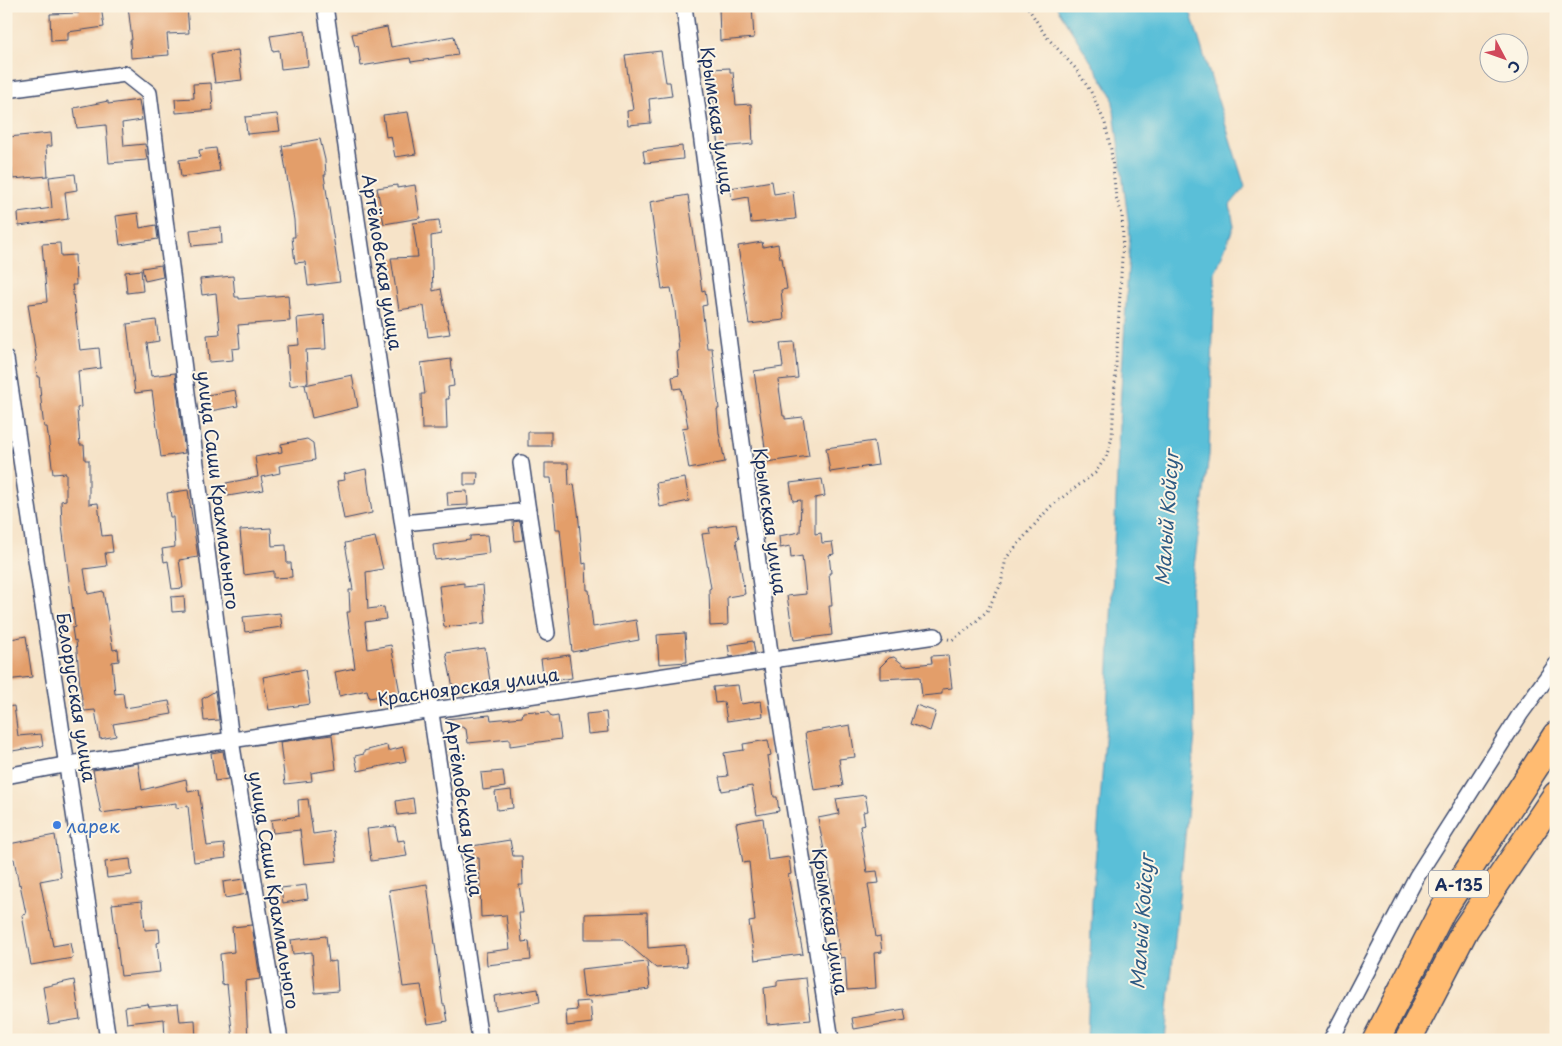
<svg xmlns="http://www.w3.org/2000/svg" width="1562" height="1046" font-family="'Playpen Sans',sans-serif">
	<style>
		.water { fill: #5abfd8; stroke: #3a779b }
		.building { fill: #e39e6a }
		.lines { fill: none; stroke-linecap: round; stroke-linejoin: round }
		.street-casing { stroke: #3c4a6e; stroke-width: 18 }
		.highway-casing { stroke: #3c4a6e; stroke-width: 29 }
		.path { stroke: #3c4a6e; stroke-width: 3; stroke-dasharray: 1 4; stroke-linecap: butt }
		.street { stroke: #fff; stroke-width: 15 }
		.highway { stroke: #ffbb71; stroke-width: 26 }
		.shop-dot { fill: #3f7fe0; stroke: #fcf5e5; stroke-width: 2 }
		.labels { text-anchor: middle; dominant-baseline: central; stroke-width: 4; stroke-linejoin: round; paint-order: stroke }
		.shield { fill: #fcf5e5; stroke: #5e6a86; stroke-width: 1 }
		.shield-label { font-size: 16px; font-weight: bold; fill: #1b2f5e }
		.street-label { font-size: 18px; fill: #1b2f5e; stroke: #fcf5e5 }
		.shop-label { font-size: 18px; fill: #366cbe; stroke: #fcf5e5; text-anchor: start }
		.water-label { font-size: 19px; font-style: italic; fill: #2e5a83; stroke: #fcf5e5 }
	</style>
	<rect width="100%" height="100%" fill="#fcf5e5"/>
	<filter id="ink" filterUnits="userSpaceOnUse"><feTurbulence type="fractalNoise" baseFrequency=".02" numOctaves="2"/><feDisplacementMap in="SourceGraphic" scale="10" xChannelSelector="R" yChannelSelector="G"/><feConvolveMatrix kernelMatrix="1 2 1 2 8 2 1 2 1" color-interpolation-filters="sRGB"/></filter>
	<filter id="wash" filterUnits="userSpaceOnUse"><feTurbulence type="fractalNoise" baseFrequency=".0096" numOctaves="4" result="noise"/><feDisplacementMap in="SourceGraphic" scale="20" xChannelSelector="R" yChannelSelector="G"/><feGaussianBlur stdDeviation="1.12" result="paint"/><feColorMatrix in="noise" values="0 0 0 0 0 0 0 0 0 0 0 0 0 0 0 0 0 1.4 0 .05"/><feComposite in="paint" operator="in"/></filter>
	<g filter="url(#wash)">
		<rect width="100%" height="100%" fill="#f6e3c8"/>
		<!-- water -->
		<polygon class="water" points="1056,6 1185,6 1191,14 1245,187 1230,205 1234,226 1215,273 1209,455 1191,589 1195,735 1165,1040 1087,1040 1092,901 1107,714 1119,425 1130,235 1112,95"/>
		<g id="blocks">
			<!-- building -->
			<g class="building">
				<polygon points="78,6 101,6 104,27 68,32 68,40 51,41 50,14 79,13"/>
				<polygon points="128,6 187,6 189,33 167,34 169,55 131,58 130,40 132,40"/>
				<polygon points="719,6 752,6 754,38 720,41"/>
				<polygon points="387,27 391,47 454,36 458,55 411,62 410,58 361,66 358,46 355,47 352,34"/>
				<polygon points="305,31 308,66 281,69 279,50 273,51 270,36"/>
				<polygon points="238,50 242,80 215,83 211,54"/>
				<polygon points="661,51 666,82 670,82 672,96 649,99 651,123 628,125 627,111 633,110 625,55"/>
				<polygon points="730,68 730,72 733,72 736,105 751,104 753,144 719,147 710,69"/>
				<polygon points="211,83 213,110 176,113 175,99 194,98 193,84"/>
				<polygon points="139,100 142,120 122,123 124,146 145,144 147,160 109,163 106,125 77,128 74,108 108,101 108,104"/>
				<polygon points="408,112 416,154 395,157 391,136 386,137 383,115"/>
				<polygon points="277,114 280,131 247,134 245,117"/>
				<polygon points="51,133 52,146 46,146 48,176 13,179 8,137"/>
				<polygon points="320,139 325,160 326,175 324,175 340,282 308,286 305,262 295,263 292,237 295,237 294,220 282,146"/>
				<polygon points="682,146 683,159 645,163 643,151"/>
				<polygon points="216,148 220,171 181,177 179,160 200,157 199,150"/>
				<polygon points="75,174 77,190 65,192 68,219 19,226 18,213 52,208 49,177"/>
				<polygon points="772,181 774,194 793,191 796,219 751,223 748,197 732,200 730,188"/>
				<polygon points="397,185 397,188 415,185 420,218 384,224 377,188"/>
				<polygon points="688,195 702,291 705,290 707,305 702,306 707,348 712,348 719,409 717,409 719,433 725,462 689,469 682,428 688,427 681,388 674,389 672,377 679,375 677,351 679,351 675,310 671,288 662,289 650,202"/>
				<polygon points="138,213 140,228 156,225 158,239 120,245 116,216"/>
				<polygon points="439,220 441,234 431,236 433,291 441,289 450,334 428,337 424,306 399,310 391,258 418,257 413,223"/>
				<polygon points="221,227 222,243 192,246 190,230"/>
				<polygon points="762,242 763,247 778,244 780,258 782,258 787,289 781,290 784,320 749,324 738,246"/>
				<polygon points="60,243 61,256 75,255 76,285 72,285 80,350 99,348 101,368 78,371 81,407 77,408 80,445 84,445 85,460 89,460 89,504 98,503 102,536 111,535 113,552 105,553 107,566 84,569 88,594 103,591 113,650 118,649 119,661 112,662 115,694 123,693 125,708 169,701 172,714 113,724 116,736 100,739 95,710 84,711 80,686 76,640 74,641 72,628 75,627 62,526 61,501 66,500 66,473 53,474 47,427 44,427 42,411 39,376 37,376 35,362 37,361 28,304 47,302 42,244"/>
				<polygon points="161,265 163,277 145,281 142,268"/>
				<polygon points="141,270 143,291 127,293 125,272"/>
				<polygon points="233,276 235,297 239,297 239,299 288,295 290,321 238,325 240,348 232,349 233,360 209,362 207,335 220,334 216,293 202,295 200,279"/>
				<polygon points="324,315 326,349 306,350 308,383 290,386 287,346 299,345 297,318"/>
				<polygon points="156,320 159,341 147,343 151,376 175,373 185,453 161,457 152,391 135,393 127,324"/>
				<polygon points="794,342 798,378 778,380 783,416 785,416 785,419 803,417 809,456 767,462 754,371 783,367 780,343"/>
				<polygon points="451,359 454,386 448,387 449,399 446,399 447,429 422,429 421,394 425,394 421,363"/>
				<polygon points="352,375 358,407 312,418 305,385"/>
				<polygon points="235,390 238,406 210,411 207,395"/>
				<rect x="528" y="432" width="23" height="14"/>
				<polygon points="307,439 313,443 315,460 279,466 280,473 261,477 264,490 228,496 226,483 258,477 255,457 282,452 281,444"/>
				<polygon points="874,441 878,465 830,472 826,448"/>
				<polygon points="545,463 568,463 569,485 574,484 578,512 583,564 586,563 587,590 589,590 593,627 636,620 639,640 572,652 560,529 556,529 551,478 545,478"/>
				<polygon points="366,469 372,513 344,519 337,481 345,480 344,474"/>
				<polygon points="464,473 478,473 477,485 464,485"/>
				<polygon points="685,478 689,501 660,507 656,483"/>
				<polygon points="822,479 825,496 815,498 815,534 821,533 822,543 832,542 834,554 829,555 831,573 829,573 832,606 829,606 832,635 794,640 787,596 806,594 802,556 791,558 790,546 780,548 779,536 800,532 801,500 793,501 790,483"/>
				<polygon points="188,490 198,557 179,560 183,588 172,589 168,561 164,562 162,549 175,547 173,517 170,517 167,493"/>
				<polygon points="467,491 468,505 448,506 447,492"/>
				<polygon points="520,521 523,540 515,541 513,522"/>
				<polygon points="736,524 739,539 736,540 745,594 727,597 728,625 710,626 709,589 711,588 702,534 710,533 709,528"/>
				<polygon points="271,528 272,546 286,545 287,563 291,563 292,577 274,578 274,571 244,575 240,530"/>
				<polygon points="487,535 489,553 435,560 433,545 470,540 470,536"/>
				<polygon points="375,537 383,569 366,572 368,609 384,607 386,619 365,622 368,649 391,645 400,693 369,698 367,690 339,696 335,672 355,668 347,612 350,612 349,590 353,590 345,543"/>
				<polygon points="464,583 464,587 483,585 486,623 444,627 439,586"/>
				<polygon points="184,596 185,611 172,612 171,597"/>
				<polygon points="280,613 282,627 245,632 243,617"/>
				<polygon points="685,633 687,662 659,664 657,635"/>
				<polygon points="26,636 32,677 6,680 6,640"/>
				<polygon points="753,641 755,653 730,657 728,645"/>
				<polygon points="485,648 491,688 454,693 446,653"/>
				<polygon points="569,655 572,678 544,682 541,659"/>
				<polygon points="948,655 952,688 942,689 942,694 922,696 920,677 880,679 880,667 889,658 894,657 905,666 932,663 931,656"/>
				<polygon points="305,669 310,704 269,710 263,677"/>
				<polygon points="738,685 741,704 761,701 763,716 727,721 724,702 715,703 713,687"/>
				<polygon points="215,691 219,720 204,721 202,699"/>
				<polygon points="916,705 936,712 930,731 910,724"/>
				<polygon points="14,706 18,736 41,734 43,746 6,752 6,707"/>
				<polygon points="536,711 536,713 548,712 552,717 558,716 561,739 510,746 510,739 468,743 466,729 445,719 490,715 491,720 522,717 523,712"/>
				<polygon points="606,712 608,732 588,734 586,714"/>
				<polygon points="850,725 855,757 839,759 843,786 814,790 805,733"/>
				<polygon points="332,735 336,769 311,773 312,781 285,784 280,742"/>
				<polygon points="768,740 771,755 768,756 774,797 777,797 779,811 757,815 752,786 722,791 719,777 728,776 724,753 744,750 743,744"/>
				<polygon points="387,745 388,751 403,747 406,761 358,771 355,756 364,754 364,751"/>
				<polygon points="223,751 228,779 215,781 211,753"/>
				<polygon points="138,763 142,790 186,779 188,792 199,790 207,846 224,844 226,858 194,862 188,806 176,808 176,803 101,813 93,770"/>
				<polygon points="503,771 505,787 483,790 481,773"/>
				<polygon points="511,790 513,808 497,810 495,792"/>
				<polygon points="865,795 868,811 863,812 865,825 860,826 867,872 877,871 879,883 868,884 876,937 880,936 882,952 874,953 876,988 847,990 845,957 840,958 828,861 826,861 818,818 839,814 836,799"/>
				<polygon points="413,798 415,813 398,815 396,801"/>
				<polygon points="308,799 313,834 333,831 337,861 304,864 300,830 273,833 271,820 299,816 298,800"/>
				<polygon points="763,818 768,860 789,857 791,874 788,875 803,954 755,960 749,922 755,921 749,862 743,863 736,823"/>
				<polygon points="395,826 398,841 404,840 407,856 371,861 367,829"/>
				<polygon points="55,835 61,877 40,881 53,946 70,943 73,958 31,965 22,915 26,914 20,884 19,885 14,859 11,859 9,844"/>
				<polygon points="510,840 513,856 522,856 523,885 519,885 523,913 519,913 522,942 529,941 531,960 487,965 486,952 510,949 506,915 481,917 479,858 474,858 472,846"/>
				<polygon points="130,859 132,875 107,878 105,862"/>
				<polygon points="244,879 247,894 225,898 223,882"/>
				<polygon points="427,884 443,1005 445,1005 448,1021 428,1024 421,985 403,987 389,890"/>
				<polygon points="306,885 308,899 283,903 281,888"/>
				<polygon points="142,901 145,930 159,929 160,942 157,943 160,972 121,976 112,904"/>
				<polygon points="647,912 648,948 685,945 687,966 656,968 622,939 585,939 585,914"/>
				<polygon points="252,925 260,979 245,981 248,1040 233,1040 227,984 222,985 220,954 234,952 232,927"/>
				<polygon points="326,936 329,962 336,961 338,991 315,993 312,952 293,954 291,940"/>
				<polygon points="647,962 650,989 584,997 581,969"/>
				<polygon points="806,978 811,1020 767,1024 764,988 777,986 777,981"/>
				<polygon points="74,980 80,1019 49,1024 43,987"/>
				<polygon points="538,989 540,1002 496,1010 494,996"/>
				<polygon points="590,1001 592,1023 567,1026 566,1011 577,1010 576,1002"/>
				<polygon points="148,1004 149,1007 178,1004 180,1021 195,1020 196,1040 165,1040 164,1019 127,1023 125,1007"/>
				<polygon points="904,1009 906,1020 854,1029 852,1018"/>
			</g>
		</g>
	</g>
	<g filter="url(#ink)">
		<use href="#blocks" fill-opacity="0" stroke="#3c4a6e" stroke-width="1"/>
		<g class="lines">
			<!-- street casing -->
			<g class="street-casing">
				<g id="street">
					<polyline points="325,6 480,1040"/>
					<polyline points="684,6 771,660 831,1040"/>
					<polyline points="6,90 125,74 149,93 231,740 280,1040"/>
					<polyline points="6,359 108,1040"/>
					<polyline points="528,511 547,633"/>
					<polyline points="403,523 528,511 521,463"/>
					<polyline points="6,776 69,764 935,636"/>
					<polyline points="1331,1040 1417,876 1521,713 1556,665"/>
				</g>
			</g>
			<!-- highway casing -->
			<g class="highway-casing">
				<g id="highway">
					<polyline points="1376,1040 1442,911 1556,735"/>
					<polyline points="1408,1040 1465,930 1556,795"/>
				</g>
			</g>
			<!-- path -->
			<polyline class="path" points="948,639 952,640 970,627 987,611 1001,584 1006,558 1050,507 1095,473 1106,457 1112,438 1123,239 1122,214 1116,197 1111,150 1105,123 1091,92 1076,69 1045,35 1027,6"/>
			<!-- street -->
			<use href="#street" class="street"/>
			<!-- highway -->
			<use href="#highway" class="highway"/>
		</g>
	</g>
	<!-- markers -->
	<circle class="shop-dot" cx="57" cy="825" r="5"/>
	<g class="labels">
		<!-- shield labels -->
		<rect class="shield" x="1429" y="870.5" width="60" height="27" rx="4"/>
		<g class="shield-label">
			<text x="1459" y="884">А-135</text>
		</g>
		<!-- street labels -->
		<g class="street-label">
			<text transform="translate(718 120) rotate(82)">Крымская улица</text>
			<text transform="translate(383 262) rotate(81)">Артёмовская улица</text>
			<text transform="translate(219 490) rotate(83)">улица Саши Крахмального</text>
			<text transform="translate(771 521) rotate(82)">Крымская улица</text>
			<text transform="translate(468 686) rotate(-8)">Красноярская улица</text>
			<text transform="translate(77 697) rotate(81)">Белорусская улица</text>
			<text transform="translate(465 808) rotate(82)">Артёмовская улица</text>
			<text transform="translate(275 890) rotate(81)">улица Саши Крахмального</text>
			<text transform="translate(831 921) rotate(81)">Крымская улица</text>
		</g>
		<!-- shop labels -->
		<g class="shop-label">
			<text x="67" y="825">ларек</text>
		</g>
		<!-- water labels -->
		<g class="water-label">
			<text transform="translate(1166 518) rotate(-86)">Малый Койсуг</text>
			<text transform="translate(1141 922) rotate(-86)">Малый Койсуг</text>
		</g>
	</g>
	<!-- margin -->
	<rect width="1562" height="1046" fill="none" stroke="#fcf5e5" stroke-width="25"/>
	<!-- north arrow -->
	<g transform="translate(1504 58) rotate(131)"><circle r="24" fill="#fcf5e5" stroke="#a2a6af"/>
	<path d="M0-4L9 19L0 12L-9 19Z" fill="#d1495b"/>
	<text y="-8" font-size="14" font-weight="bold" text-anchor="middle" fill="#1b2f5e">С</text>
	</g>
</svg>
